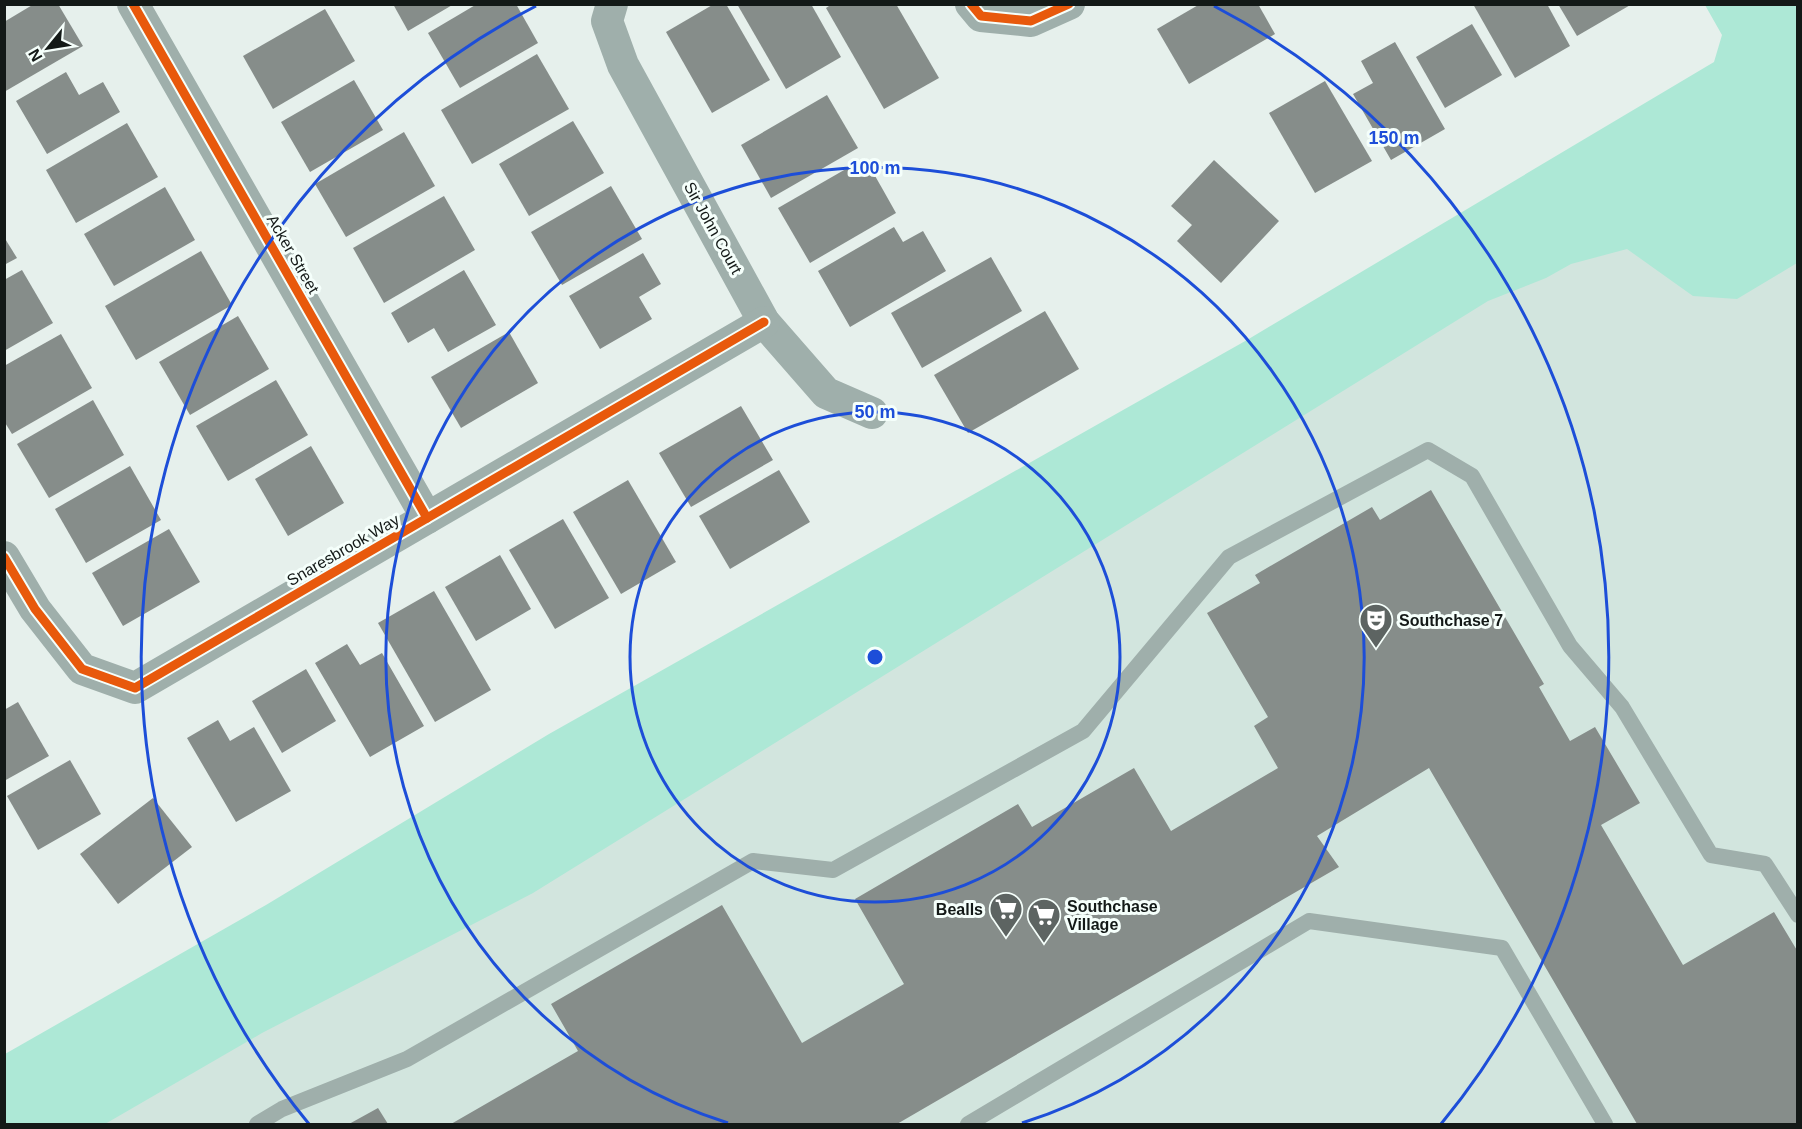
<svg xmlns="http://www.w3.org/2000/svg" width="1802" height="1129" font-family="Arial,sans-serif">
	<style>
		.built { fill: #d2e5de }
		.water { fill: #ade8d6 }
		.building { fill: #868d8a }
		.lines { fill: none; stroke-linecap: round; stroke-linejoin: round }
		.service { stroke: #9fafab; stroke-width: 16 }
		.minor { stroke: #9fafab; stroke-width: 32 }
		.cycleway-casing { stroke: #f5fffb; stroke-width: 13 }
		.cycleway { stroke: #e8590c; stroke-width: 9 }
		.ring { fill: none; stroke: #1d4ed8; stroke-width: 3 }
		.labels { text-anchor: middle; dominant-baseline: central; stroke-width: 6; stroke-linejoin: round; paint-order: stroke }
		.street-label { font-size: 16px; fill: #131917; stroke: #f5fffb }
		.poi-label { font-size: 16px; font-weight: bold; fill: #131917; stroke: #f5fffb; text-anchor: start }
		.centre { fill: #1d4ed8; stroke: #f5fffb; stroke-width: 3 }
		.ring-label { font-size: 18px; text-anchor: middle; font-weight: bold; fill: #1d4ed8; stroke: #f5fffb; stroke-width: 6; stroke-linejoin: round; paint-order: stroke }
	</style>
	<rect width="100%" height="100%" fill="#e6f0ec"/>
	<!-- built -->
	<polygon class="built" points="1797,86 1797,1124 14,1124"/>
	<!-- water -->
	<polygon class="water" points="1705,5 1797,5 1797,263 1737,299 1693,296 1627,249 1571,264 1546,278 1488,301 533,893 262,1033 105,1124 5,1124 5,1054 266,905 549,734 1247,340 1714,62 1722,35"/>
	<!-- building -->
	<g class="building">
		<polygon points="34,4 58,4 83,46 4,92 4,22"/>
		<polygon points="393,4 454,4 408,31"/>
		<polygon points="477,4 516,4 538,43 460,88 428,33"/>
		<polygon points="714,4 726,4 770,80 712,113 666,32"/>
		<polygon points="737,4 811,4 841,57 786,89"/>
		<polygon points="832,4 896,4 939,78 884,109 826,8"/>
		<polygon points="1200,4 1258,4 1275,34 1189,84 1157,29"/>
		<polygon points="1473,4 1547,4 1570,46 1515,78"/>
		<polygon points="1558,4 1632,4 1577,36"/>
		<polygon points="325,9 355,61 273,109 243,56"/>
		<polygon points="1472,24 1502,75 1445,108 1416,57"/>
		<polygon points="1395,42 1445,129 1391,160 1353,94 1373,83 1361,61"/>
		<polygon points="537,54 569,109 472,164 441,110"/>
		<polygon points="66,72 79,95 103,82 120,112 47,154 16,101"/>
		<polygon points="354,80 383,130 310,172 281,122"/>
		<polygon points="1325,81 1372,161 1315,193 1269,113"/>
		<polygon points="827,95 858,148 771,198 741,145"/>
		<polygon points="573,121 604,173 529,216 499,164"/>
		<polygon points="127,123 158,177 76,223 46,170"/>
		<polygon points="404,132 435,186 346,237 315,184"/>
		<polygon points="865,158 896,213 810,263 778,208"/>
		<polygon points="1214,160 1279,221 1221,283 1177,241 1192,225 1171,206"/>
		<polygon points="611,186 642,239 562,285 531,232"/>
		<polygon points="165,187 195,240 114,286 84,234"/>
		<polygon points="444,196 475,250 384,303 353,248"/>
		<polygon points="894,227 903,242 923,231 946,271 850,327 818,271"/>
		<polygon points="4,237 17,258 4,265"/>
		<polygon points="201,251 232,305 136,360 105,306"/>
		<polygon points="643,253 661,284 639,297 652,319 600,349 569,296"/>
		<polygon points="991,257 1022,311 922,368 891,313"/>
		<polygon points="22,270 53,323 4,351 4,280"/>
		<polygon points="464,270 496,325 448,352 434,328 408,343 391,313"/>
		<polygon points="1045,311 1079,369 968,433 934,375"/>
		<polygon points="238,316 269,369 190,415 159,362"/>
		<polygon points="509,332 538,383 461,428 431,377"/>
		<polygon points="61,334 92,388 12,434 4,421 4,366"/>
		<polygon points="276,380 308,435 228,481 196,426"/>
		<polygon points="93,400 124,455 49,498 17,444"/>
		<polygon points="741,406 773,460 691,507 659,453"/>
		<polygon points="311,446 344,503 288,536 255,479"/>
		<polygon points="130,466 161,520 86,563 55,509"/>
		<polygon points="779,470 810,522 730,569 699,516"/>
		<polygon points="628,480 676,562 621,594 573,512"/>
		<polygon points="1431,490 1544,684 1539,687 1570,741 1595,727 1640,803 1601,825 1683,965 1774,912 1798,952 1798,1124 1637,1124 1429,768 1317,836 1339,867 897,1124 451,1124 578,1051 551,1004 722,905 802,1043 904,984 855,899 1018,804 1032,827 1134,768 1171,831 1278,768 1254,726 1268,717 1207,613 1260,583 1255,575 1372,507 1380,520"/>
		<polygon points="563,519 609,598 555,629 509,550"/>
		<polygon points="169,529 200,582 123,626 92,573"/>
		<polygon points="500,555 531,609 476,641 445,587"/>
		<polygon points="434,591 491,690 435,722 378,623"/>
		<polygon points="347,644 360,665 382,653 424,726 370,757 315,663"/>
		<polygon points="306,669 336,721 282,753 252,701"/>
		<polygon points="18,702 49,756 4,781 4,710"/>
		<polygon points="218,720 230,741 254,727 291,791 236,822 187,738"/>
		<polygon points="70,760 101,814 38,850 7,796"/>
		<polygon points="153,798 192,847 118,904 80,854"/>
		<polygon points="378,1108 388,1124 349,1124"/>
	</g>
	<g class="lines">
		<!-- service -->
		<g class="service">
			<polyline points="257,1124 282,1109 407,1059 753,861 833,870 1083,731 1229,557 1428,450 1472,476 1570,646 1622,707 1711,855 1765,864 1798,915"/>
			<polyline points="968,1124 1309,921 1502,948 1605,1124"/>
		</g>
		<!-- minor -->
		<g class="minor">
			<polyline points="133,4 427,518"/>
			<polyline points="612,4 607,21 623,65 764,322 826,393 872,413"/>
			<polyline points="971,4 981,16 1031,21 1069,4"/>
			<polyline points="4,557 35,609 82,669 135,688 764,322"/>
		</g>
		<!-- cycleway casing -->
		<g class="cycleway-casing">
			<g id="cycleway">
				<polyline points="133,4 427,518"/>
				<polyline points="971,4 981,16 1031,21 1069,4"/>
				<polyline points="4,557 35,609 82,669 135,688 764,322"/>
			</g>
		</g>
		<!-- cycleway -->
		<use href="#cycleway" class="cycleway"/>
	</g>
	<!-- distance rings -->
	<g class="ring">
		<circle cx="875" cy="657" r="245"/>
		<path d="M728 1123A489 489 0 1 1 1022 1123"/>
		<path d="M309 1124A734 734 0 0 1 536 6M1214 6A734 734 0 0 1 1441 1124"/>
	</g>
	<!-- icons -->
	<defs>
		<g id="theatre-pin" transform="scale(1.725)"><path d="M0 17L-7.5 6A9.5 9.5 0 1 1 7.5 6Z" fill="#5d6462" stroke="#f5fffb"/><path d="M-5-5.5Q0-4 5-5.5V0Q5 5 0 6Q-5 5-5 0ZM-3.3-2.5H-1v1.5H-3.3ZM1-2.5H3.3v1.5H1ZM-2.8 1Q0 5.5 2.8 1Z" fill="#fff"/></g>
		<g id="supermarket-pin" transform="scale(1.725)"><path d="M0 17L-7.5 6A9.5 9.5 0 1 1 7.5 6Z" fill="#5d6462" stroke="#f5fffb"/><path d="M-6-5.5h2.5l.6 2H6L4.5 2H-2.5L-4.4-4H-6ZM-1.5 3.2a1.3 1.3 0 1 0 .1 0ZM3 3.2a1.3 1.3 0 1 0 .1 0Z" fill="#fff"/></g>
	</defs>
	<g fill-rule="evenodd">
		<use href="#theatre-pin" x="1376" y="620"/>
		<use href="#supermarket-pin" x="1006" y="909"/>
		<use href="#supermarket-pin" x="1044" y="915"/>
	</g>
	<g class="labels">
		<!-- street labels -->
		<g class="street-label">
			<text transform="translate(713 228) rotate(61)">Sir John Court</text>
			<text transform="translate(293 254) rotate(60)">Acker Street</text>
			<text transform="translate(343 550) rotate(-30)">Snaresbrook Way</text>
		</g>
		<!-- poi labels -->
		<g class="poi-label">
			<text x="1399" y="620">Southchase 7</text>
			<text x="1067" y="906">Southchase<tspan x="1067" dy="18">Village</tspan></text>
			<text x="983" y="909" text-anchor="end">Bealls</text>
		</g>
	</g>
	<circle cx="875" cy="657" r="9" class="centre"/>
	<g class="ring-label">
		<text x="1394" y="144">150 m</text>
		<text x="875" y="174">100 m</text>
		<text x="875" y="418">50 m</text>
	</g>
	<!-- border -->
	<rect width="1802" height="1129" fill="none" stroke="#131917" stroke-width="12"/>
	<!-- north arrow -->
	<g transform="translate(48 48) rotate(240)" stroke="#f5fffb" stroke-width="4.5" paint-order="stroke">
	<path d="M0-4.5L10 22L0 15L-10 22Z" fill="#131917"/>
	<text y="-9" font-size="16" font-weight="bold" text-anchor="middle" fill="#131917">N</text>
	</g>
</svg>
